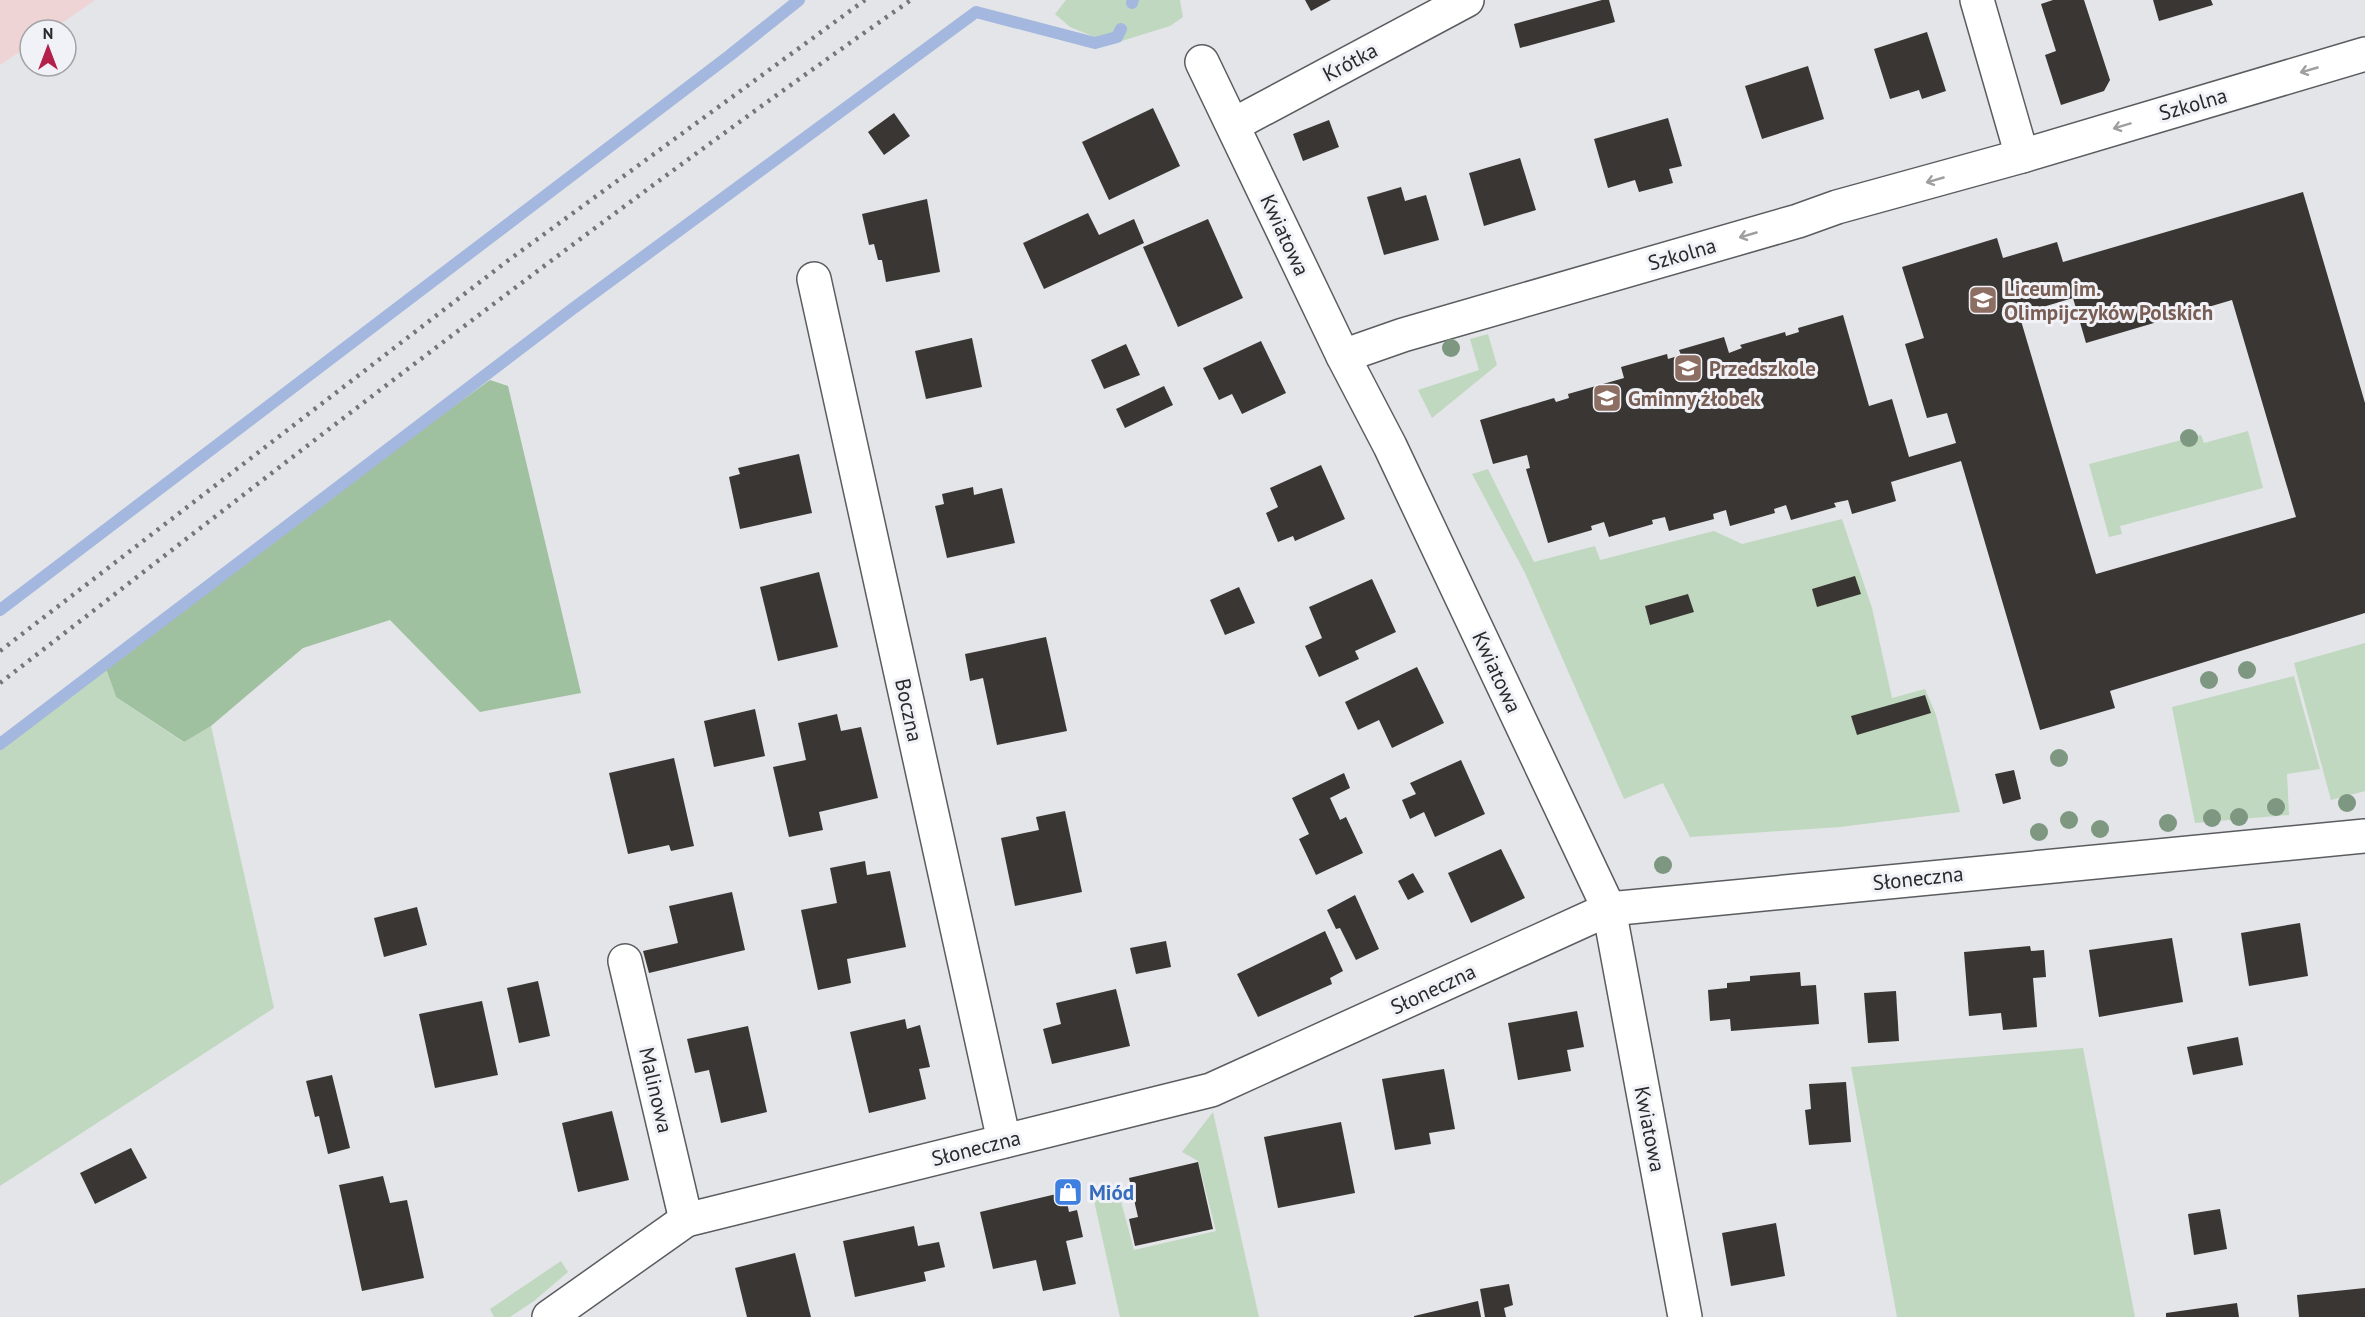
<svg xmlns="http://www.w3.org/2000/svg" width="2365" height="1317" font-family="'PT Sans',sans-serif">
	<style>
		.commercial { fill: #efd4d6 }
		.green { fill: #c0d8bf }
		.forest { fill: #a0c19f }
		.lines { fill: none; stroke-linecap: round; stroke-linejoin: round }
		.stream { stroke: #a4b7de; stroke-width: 12 }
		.building { fill: #393634; fill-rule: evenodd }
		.minor-casing { stroke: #5a5c5f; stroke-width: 36 }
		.minor { stroke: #fff; stroke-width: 33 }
		.rail { stroke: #747678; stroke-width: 4.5; stroke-dasharray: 3 6; stroke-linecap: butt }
		.tree { fill: #7d9780 }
		.oneway { stroke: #9f9fa0 }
		.labels { text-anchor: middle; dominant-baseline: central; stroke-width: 6; stroke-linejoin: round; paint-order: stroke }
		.street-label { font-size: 21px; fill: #292a2b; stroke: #f1f2f7 }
		.education-label { font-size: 21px; font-weight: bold; fill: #785e54; stroke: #f1f2f7; text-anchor: start }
		.shop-label { font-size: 21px; font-weight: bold; fill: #366cbe; stroke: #f1f2f7; text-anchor: start }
	</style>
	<rect width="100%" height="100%" fill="#e3e5e9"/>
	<!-- commercial -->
	<polygon class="commercial" points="0,0 95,0 52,30 30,30 30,45 0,65"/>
	<!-- green -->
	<g class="green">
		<polygon points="1066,0 1180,0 1183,17 1170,26 1112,44 1070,27 1055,14"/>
		<polygon points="1488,334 1497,365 1432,418 1418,390 1479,370 1470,339"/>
		<polygon points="2248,431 2263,488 2120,526 2122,534 2109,537 2089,464 2201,435 2204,443"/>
		<polygon points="1488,469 1534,562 1595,546 1600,560 1714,531 1742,544 1842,519 1872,608 1892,698 1925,689 1936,715 1960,812 1840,827 1690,837 1663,783 1624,799 1525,573 1472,474"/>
		<polygon points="2365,643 2365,791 2331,800 2294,663"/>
		<polygon points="103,660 116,697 183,742 211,726 274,1008 0,1186 0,739"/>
		<polygon points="2294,676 2320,769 2287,774 2289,815 2195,823 2172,707"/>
		<polygon points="2083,1048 2135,1317 1897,1317 1851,1067"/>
		<polygon points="1213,1112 1259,1317 1120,1317 1092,1192 1117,1186 1134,1250 1216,1231 1198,1161 1182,1152"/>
		<polygon points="561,1261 568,1272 534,1301 510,1317 494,1317 490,1309"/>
	</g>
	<!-- forest -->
	<polygon class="forest" points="490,380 508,386 581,693 480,712 390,620 303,648 211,726 184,742 116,697 103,660"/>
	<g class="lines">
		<!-- stream -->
		<g class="stream">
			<polyline points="1132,3 1133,0"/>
			<polyline points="0,610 729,56 799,0"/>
			<polyline points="0,744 571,310 976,12 1095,43 1117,37 1121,29"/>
		</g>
	</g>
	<!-- building -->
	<g class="building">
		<polygon points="1305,0 1331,0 1311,11"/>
		<polygon points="1602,0 1609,0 1615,22 1520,48 1514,24"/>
		<polygon points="2053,0 2084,0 2110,80 2104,91 2061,105 2045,55 2056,51 2041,4"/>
		<polygon points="2153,0 2211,0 2213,5 2159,21"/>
		<polygon points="1927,32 1946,91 1922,99 1919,90 1890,99 1874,49"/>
		<polygon points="1808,66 1824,119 1762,139 1745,86"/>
		<polygon points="1153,108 1180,166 1109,200 1082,142"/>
		<polygon points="894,113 910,136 884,155 868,132"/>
		<polygon points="1668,118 1682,166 1669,169 1673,183 1639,192 1635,180 1608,188 1594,139"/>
		<polygon points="1329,120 1339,147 1303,161 1293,134"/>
		<polygon points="1520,158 1536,210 1484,226 1469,173"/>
		<polygon points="1401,187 1405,201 1426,195 1439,240 1384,255 1367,197"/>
		<path d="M2303,192L2365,403V613L2110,691L2115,708L2040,730L1961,461L1891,482L1896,501L1852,514L1848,500L1834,503L1836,507L1791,520L1786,505L1774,509L1775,513L1730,526L1726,510L1713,514L1714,519L1669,531L1665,517L1652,520L1653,524L1609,537L1604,522L1591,526L1592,530L1548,543L1526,469L1530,468L1527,455L1493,464L1480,420L1554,398L1556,402L1569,398L1568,394L1624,378L1621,367L1667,354L1668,359L1681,355L1679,350L1724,337L1729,353L1742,348L1740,345L1785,332L1786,336L1799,332L1798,328L1843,315L1869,406L1892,399L1909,457L1956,443L1947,413L1927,418L1905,344L1924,338L1902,267L1997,238L2003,258L2057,242L2063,262ZM2073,298L2086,343L2232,300L2296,517L2096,574L2019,314Z"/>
		<polygon points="927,199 940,272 886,282 882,260 878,260 874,244 869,245 862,214"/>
		<polygon points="1088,213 1099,235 1134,219 1144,243 1044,289 1023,243"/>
		<polygon points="1208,219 1243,298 1178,327 1143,247"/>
		<polygon points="972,338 982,387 926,399 915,351"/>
		<polygon points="1261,341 1286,393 1242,414 1232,394 1219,400 1203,368"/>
		<polygon points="1126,344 1140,375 1104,389 1091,360"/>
		<polygon points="1164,386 1173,405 1125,428 1116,409"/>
		<polygon points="799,454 812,513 740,529 729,477 740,474 738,468"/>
		<polygon points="1321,465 1345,519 1295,541 1293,536 1278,542 1266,513 1278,507 1270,488"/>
		<polygon points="973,487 974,495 1002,488 1015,543 947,558 935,506 944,504 942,494"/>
		<polygon points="819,572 838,647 778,661 760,587"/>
		<polygon points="1855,576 1861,594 1817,607 1812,589"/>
		<polygon points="1372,579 1396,632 1355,651 1359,659 1319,677 1305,646 1322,638 1309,607"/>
		<polygon points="1239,587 1255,623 1225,635 1210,600"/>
		<polygon points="1688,594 1694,612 1650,625 1645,606"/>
		<polygon points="1046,637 1067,731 997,745 983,678 970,681 965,654"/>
		<polygon points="1417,667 1444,723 1392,748 1379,720 1358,730 1345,702"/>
		<polygon points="1925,695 1931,713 1857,735 1851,716"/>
		<polygon points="755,709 765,756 714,767 704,721"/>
		<polygon points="837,714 841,731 861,727 878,798 819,812 823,830 789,837 773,767 806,760 798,723"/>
		<polygon points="674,758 694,846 671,851 669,845 628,854 609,773"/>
		<polygon points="1461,760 1485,814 1435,837 1424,812 1410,819 1402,800 1416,794 1410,783"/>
		<polygon points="2014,770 2021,799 2003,804 1995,774"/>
		<polygon points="1344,773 1350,788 1330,798 1340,820 1346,817 1363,853 1316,875 1299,839 1309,834 1292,798"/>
		<polygon points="1065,811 1082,892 1015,906 1001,838 1039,830 1036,817"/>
		<polygon points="1501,849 1525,898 1471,923 1448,873"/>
		<polygon points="865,861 867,875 890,871 906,947 847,959 851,983 818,990 801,910 837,903 830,868"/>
		<polygon points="1413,873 1424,892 1408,900 1398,881"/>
		<polygon points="732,892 745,950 649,973 643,951 678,943 669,906"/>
		<polygon points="1355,895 1379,949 1356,960 1340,928 1336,929 1327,910"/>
		<polygon points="417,907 427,945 384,957 374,918"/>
		<polygon points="2300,923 2308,976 2249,986 2241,933"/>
		<polygon points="1325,931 1343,971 1330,978 1332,984 1258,1017 1237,974"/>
		<polygon points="2172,938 2183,1002 2099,1017 2089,950"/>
		<polygon points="1166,941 1171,967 1136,974 1130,948"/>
		<polygon points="2030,946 2031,951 2044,950 2046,977 2033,978 2037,1027 2003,1030 2001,1013 1969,1016 1964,952"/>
		<polygon points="1800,972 1801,986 1816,985 1819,1024 1731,1031 1730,1019 1710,1021 1708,990 1727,988 1727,983 1750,981 1750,976"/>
		<polygon points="538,981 550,1036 519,1043 507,988"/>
		<polygon points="1116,989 1130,1046 1052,1064 1043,1029 1061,1024 1056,1003"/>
		<polygon points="1896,991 1899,1041 1868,1043 1864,993"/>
		<polygon points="482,1001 498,1075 435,1088 419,1014"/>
		<polygon points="1577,1011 1584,1047 1567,1050 1571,1071 1518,1080 1508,1023"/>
		<polygon points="905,1019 907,1029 920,1025 930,1067 919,1069 926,1099 869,1113 850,1032"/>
		<polygon points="748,1026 767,1112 721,1123 709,1070 695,1073 687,1039"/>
		<polygon points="2238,1037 2243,1065 2193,1075 2187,1047"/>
		<polygon points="1444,1069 1455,1129 1429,1133 1431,1144 1395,1150 1382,1079"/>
		<polygon points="332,1075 350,1148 328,1154 319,1116 315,1117 306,1081"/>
		<polygon points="1846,1082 1851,1142 1809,1145 1805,1110 1811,1109 1809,1084"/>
		<polygon points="612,1111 629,1180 578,1192 562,1123"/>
		<polygon points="1341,1122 1355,1193 1278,1208 1264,1137"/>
		<polygon points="131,1148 147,1178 95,1204 80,1173"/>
		<polygon points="1198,1162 1213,1229 1135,1246 1129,1219 1138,1217 1129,1178"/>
		<polygon points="383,1176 390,1203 407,1200 424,1278 362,1291 339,1185"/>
		<polygon points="1065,1192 1069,1212 1077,1210 1083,1237 1066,1241 1076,1284 1043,1291 1036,1260 993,1269 980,1212"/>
		<polygon points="2220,1209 2227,1249 2194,1255 2188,1214"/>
		<polygon points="1776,1223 1785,1276 1731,1286 1722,1233"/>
		<polygon points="914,1226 918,1246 939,1242 945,1267 924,1272 926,1281 855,1297 843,1241"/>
		<polygon points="795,1253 811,1317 747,1317 735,1268"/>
		<polygon points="1509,1284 1513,1305 1504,1308 1506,1317 1485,1317 1480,1289"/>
		<polygon points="2365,1288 2365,1317 2299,1317 2297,1295"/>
		<polygon points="1478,1301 1481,1317 1414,1317 1414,1316"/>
		<polygon points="2237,1303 2239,1317 2166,1317 2166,1313"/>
	</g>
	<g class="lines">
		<!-- minor casing -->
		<g class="minor-casing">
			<g id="minor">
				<polyline points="1977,0 2022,156"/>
				<polyline points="1202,62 1343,356 1390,446 1609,909 1685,1317"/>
				<polyline points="1233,125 1467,0"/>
				<polyline points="814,279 1004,1141"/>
				<polyline points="1343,356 1403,335 1798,221 1837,207 2022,156 2365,54"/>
				<polyline points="625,961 686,1220"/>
				<polyline points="549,1317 686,1220 1211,1090 1609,909 2365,836"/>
			</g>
		</g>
		<!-- minor -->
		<use href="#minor" class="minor"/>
		<!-- rail -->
		<g class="rail">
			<polyline points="0,651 506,262 865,0"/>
			<path d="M0,683C300,451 600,217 911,0"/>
		</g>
	</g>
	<!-- trees -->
	<g class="tree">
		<circle cx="1451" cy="348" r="9"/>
		<circle cx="2189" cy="438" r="9"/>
		<circle cx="2247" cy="670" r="9"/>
		<circle cx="2209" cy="680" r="9"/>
		<circle cx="2059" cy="758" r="9"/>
		<circle cx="2347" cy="803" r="9"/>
		<circle cx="2276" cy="807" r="9"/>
		<circle cx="2239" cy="817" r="9"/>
		<circle cx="2212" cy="818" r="9"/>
		<circle cx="2069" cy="820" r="9"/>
		<circle cx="2168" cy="823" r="9"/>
		<circle cx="2100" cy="829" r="9"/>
		<circle cx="2039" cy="832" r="9"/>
		<circle cx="1663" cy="865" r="9"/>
	</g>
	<!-- one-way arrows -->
	<defs><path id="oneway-shaft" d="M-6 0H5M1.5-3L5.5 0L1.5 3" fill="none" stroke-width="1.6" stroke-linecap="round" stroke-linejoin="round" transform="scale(1.5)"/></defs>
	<g class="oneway">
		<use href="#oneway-shaft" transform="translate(2309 70) rotate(164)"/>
		<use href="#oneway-shaft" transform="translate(2122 126) rotate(163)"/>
		<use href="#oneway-shaft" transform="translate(1935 180) rotate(164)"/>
		<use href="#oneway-shaft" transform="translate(1748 235) rotate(164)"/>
	</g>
	<!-- icons -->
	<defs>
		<g id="school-square" transform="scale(1.5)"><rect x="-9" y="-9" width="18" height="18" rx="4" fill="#8d6e63" stroke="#f1f2f7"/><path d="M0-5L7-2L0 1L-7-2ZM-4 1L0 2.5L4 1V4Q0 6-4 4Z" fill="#fff"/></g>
		<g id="shop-square" transform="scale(1.5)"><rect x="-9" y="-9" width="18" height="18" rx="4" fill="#3f7fe0" stroke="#f1f2f7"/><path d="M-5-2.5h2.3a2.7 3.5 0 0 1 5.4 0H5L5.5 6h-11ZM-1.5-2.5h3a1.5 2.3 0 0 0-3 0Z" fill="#fff"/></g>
	</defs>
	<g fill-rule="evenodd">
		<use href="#school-square" x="1983" y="300"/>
		<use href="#school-square" x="1688" y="368"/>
		<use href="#school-square" x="1607" y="398"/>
		<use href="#shop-square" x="1068" y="1192"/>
	</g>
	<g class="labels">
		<!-- street labels -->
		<g class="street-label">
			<text transform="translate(1350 62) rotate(-28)">Krótka</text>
			<text transform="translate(2193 104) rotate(-16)">Szkolna</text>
			<text transform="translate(1285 235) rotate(65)">Kwiatowa</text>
			<text transform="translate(1682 254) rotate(-16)">Szkolna</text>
			<text transform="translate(1497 672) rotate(65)">Kwiatowa</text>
			<text transform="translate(909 710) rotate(78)">Boczna</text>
			<text transform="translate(1918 878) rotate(-6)">Słoneczna</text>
			<text transform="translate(1433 989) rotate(-25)">Słoneczna</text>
			<text transform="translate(656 1090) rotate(77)">Malinowa</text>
			<text transform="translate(1650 1129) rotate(79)">Kwiatowa</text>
			<text transform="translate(976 1148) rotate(-14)">Słoneczna</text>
		</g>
		<!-- education labels -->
		<g class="education-label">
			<text x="2004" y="288">Liceum im.<tspan x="2004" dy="24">Olimpijczyków Polskich</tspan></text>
			<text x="1709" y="368">Przedszkole</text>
			<text x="1628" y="398">Gminny żłobek</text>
		</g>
		<!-- shop labels -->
		<g class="shop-label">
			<text x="1089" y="1192">Miód</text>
		</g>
	</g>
	<!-- north arrow -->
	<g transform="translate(48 48)"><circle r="28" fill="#f1f2f7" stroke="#a1a2a5" stroke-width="1.5"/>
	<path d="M0-4.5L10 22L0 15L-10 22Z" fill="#b3214a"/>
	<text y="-9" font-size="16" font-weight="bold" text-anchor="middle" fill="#292a2b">N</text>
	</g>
</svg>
